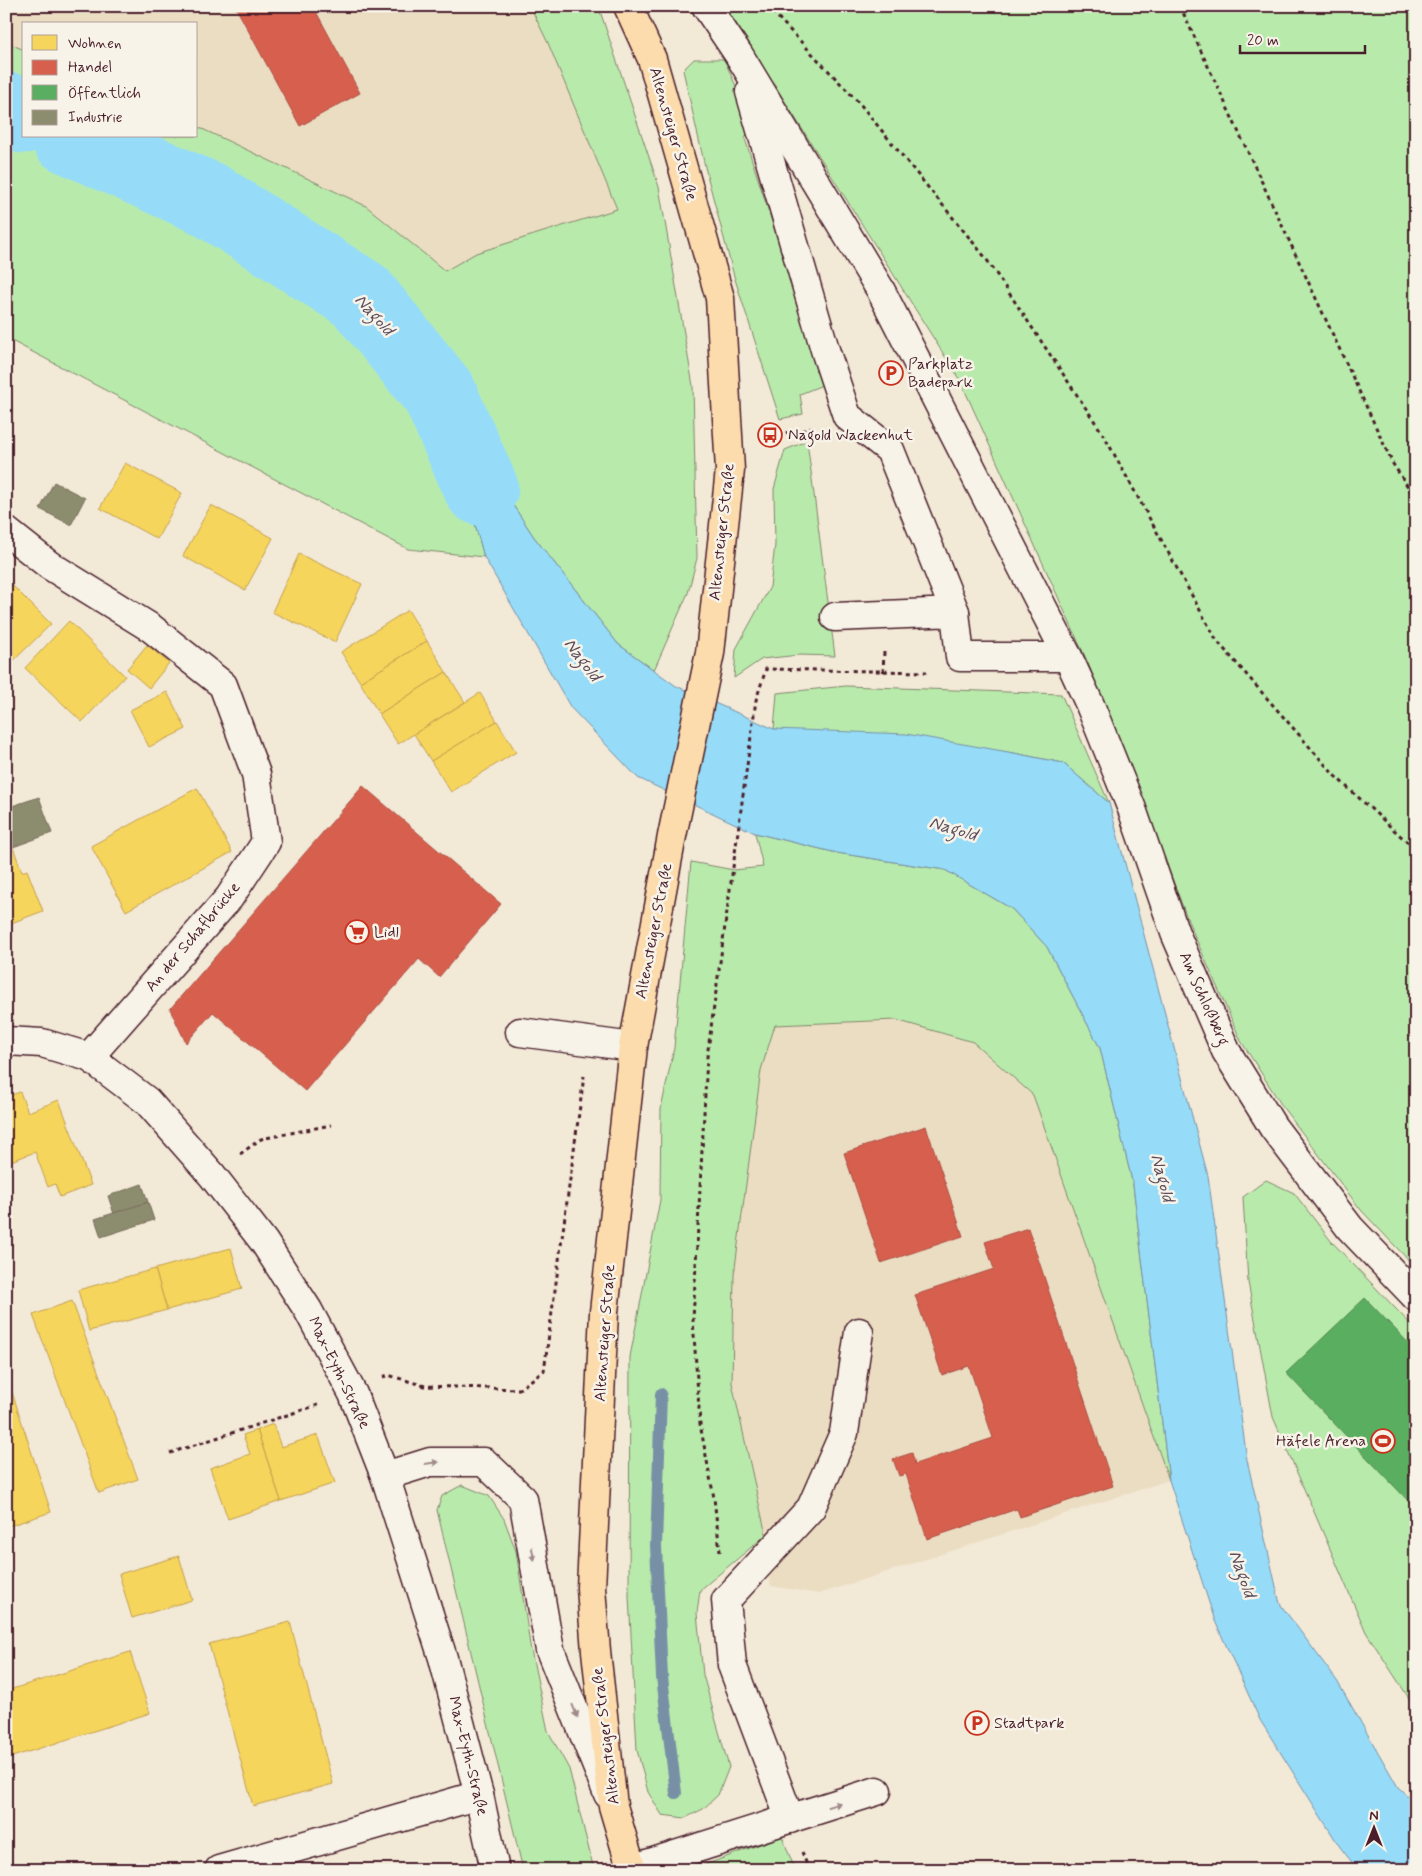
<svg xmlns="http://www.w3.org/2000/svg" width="1422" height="1876" font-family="Mynerve,sans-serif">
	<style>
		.built { fill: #ebddc2 }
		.green { fill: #b8ebab; stroke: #81856b }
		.water { fill: #96dcf8; stroke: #7890a6 }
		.homes { fill: #f6d55c; stroke: #c29e4d }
		.shops { fill: #d6604d; stroke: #ac4c43 }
		.public { fill: #5aae61; stroke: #558351 }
		.industry { fill: #8c8c6e; stroke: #786b5a }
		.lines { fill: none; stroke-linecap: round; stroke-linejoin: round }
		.stream { stroke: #7890a6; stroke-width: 12 }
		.river { stroke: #96dcf8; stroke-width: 75 }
		.minor-casing { stroke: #4a1f2b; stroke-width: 31 }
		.major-casing { stroke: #4a1f2b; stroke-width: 31 }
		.path { stroke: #4a1f2b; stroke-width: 3; stroke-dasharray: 4 4; stroke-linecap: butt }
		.minor { stroke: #f7f3e8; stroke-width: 28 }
		.major { stroke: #fcdcac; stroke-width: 28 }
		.oneway { fill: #a0898a }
		.labels { text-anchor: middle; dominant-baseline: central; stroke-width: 5; stroke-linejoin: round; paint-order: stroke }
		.street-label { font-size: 16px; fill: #4a1f2b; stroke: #f7f3e8 }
		.poi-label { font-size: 16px; fill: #4a1f2b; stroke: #f7f3e8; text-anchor: start }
		.water-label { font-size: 18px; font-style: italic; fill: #5d4e5e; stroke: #f7f3e8 }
	</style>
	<rect width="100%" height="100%" fill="#f2e9d7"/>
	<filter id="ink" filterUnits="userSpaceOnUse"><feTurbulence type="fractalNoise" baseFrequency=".02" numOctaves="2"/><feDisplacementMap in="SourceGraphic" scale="10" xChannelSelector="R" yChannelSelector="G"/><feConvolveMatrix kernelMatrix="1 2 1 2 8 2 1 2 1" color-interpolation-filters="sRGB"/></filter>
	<g filter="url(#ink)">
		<!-- built -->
		<g class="built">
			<polygon points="6,6 546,6 657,324 440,307 196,136 196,24 24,24 24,73 6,63"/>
			<polygon points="896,1020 973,1042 1033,1095 1169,1480 819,1594 771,1586 717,1388 743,1095 775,1025"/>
		</g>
		<!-- green -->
		<g class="green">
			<polygon points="530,6 596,6 601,14 659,187 693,386 697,558 688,593 654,670 618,644 534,537 440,395 484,557 408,549 6,338 6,42 24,50 24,136 196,136 196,126 366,206 445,271 476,253 617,209 548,43"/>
			<polygon points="725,6 1416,6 1416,1268 1361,1210 1284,1109 1241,1041 1189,923 1143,801 1087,661 961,382"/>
			<polygon points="694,59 724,59 752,123 745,139 825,384 800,394 803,414 780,419 734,276 706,171 683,70"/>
			<polygon points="807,441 835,656 799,655 762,659 734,678 736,649 770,587 775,545 774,489 785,450"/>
			<polygon points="846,686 1061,694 1109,803 1063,763 1014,753 774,729 777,693"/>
			<polygon points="755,833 837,853 945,870 1012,909 1047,947 1100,1048 1133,1185 1169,1480 1033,1095 973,1042 896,1020 775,1025 761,1070 734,1275 732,1383 766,1535 700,1590 697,1613 703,1675 729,1767 718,1795 703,1809 685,1818 662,1815 648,1792 637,1750 629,1596 630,1357 660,1200 661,1109 674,1048 691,862 734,870 763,867"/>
			<polygon points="1266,1180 1294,1193 1331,1241 1416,1330 1416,1709 1366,1632 1273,1417 1248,1282 1243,1197"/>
			<polygon points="462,1485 489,1496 504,1519 516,1551 530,1645 548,1731 569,1769 594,1870 523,1870 437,1510 442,1496"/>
			<polygon points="782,1836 795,1870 699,1870 702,1866"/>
		</g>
		<!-- water -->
		<polygon class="water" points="439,393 534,537 618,644 676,686 774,729 906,734 1014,753 1063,763 1109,803 1208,1176 1247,1460 1280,1604 1337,1681 1398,1787 1416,1804 1416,1870 1358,1870 1340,1847 1260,1720 1215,1621 1169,1480 1133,1185 1100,1048 1047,947 1012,909 945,870 837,853 755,833 638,778 571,708 484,557"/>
		<!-- homes -->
		<g class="homes">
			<polygon points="125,463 182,493 157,539 100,508"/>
			<polygon points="211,505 273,538 245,590 183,556"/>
			<polygon points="299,554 362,584 335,642 272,612"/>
			<polygon points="6,579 51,624 6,668"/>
			<polygon points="408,610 427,641 360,682 341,652"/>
			<polygon points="69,621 125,676 82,722 25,668"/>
			<polygon points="427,641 446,672 379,714 360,682"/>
			<polygon points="147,645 169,663 149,688 127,669"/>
			<polygon points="446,672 465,702 398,744 379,714"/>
			<polygon points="167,692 186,729 149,747 130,710"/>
			<polygon points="480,693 497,721 431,761 414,734"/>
			<polygon points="497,721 516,752 451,792 431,761"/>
			<polygon points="197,788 232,852 126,911 91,846"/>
			<polygon points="6,828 22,872 27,870 43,911 6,925"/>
			<polygon points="20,1092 28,1112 59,1100 91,1185 60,1197 55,1184 48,1187 35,1152 6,1163 6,1106 8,1105 6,1097"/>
			<polygon points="231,1248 242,1289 167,1310 155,1269"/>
			<polygon points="155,1269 167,1310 89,1331 78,1290"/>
			<polygon points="72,1301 138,1479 99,1493 33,1315"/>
			<polygon points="11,1389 51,1512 6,1527 6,1390"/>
			<polygon points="273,1424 281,1447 318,1435 335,1483 281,1501 257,1430"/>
			<polygon points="257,1430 281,1501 228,1519 210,1468 250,1454 243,1435"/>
			<polygon points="179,1556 192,1600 132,1618 119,1574"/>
			<polygon points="290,1622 333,1784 253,1806 209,1644"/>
			<polygon points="130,1652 150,1713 6,1759 6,1691"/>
		</g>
		<!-- shops -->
		<g class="shops">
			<polygon points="235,6 313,6 360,93 300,126"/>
			<polygon points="363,786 501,904 439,977 419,959 305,1091 213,1012 186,1043 170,1009"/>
			<polygon points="926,1126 963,1236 881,1263 844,1153"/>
			<polygon points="1028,1228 1113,1486 1020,1517 1017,1509 927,1539 906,1474 899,1476 893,1459 912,1453 915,1464 993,1438 969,1366 942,1375 915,1295 994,1269 985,1242"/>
		</g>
		<!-- public -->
		<polygon class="public" points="1365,1298 1416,1351 1416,1509 1286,1373"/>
		<!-- industry -->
		<g class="industry">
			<polygon points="54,482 85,498 71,525 40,509"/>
			<polygon points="39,797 52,833 13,847 6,828 6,808"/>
			<polygon points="142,1184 148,1202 114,1214 108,1196"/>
			<polygon points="148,1202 154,1220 101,1237 95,1219"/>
		</g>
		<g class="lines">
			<!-- stream -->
			<polyline class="stream" points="661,1394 656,1546 662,1677 676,1793"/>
			<!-- river -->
			<g class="river">
				<polyline points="6,109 24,116"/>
				<polyline points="68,136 210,200 361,296 439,393 481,488"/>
			</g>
			<!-- minor casing -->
			<g class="minor-casing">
				<g id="minor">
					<polyline points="706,6 739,55 880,289 1068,657 1090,705 1132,809 1175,933 1226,1051 1273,1127 1350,1228 1416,1297"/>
					<polyline points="750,92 826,353 847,416 890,450 955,612"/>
					<polyline points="6,531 49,565 151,628 223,685 256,774 266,842 229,898 89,1057"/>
					<polyline points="835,617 955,612 960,657 1068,657"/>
					<polyline points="520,1032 633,1047"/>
					<polyline points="6,1041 42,1043 89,1057 147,1101 212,1175 264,1242 308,1310 353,1394 385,1476 443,1658 479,1795 495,1870"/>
					<polyline points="385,1476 430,1462 484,1462 523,1499 550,1650 608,1794"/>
					<polyline points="790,1819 732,1665 726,1600 811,1508 844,1433 859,1332"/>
					<polyline points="631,1869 877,1791"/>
					<polyline points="219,1870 479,1795"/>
				</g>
			</g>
			<!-- major casing -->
			<g class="major-casing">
				<polyline id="major" points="628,6 652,59 720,298 730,470 710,653 672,836 633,1047 604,1312 591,1588 596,1651 613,1806 632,1870"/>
			</g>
			<!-- path -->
			<g class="path">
				<polyline points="767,6 860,104 985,257 1103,434 1217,641 1335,776 1416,850"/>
				<polyline points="1180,6 1393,464 1416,499"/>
				<polyline points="770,435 805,430 814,427"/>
				<polyline points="883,672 884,652"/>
				<polyline points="240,1154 261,1139 331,1125"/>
				<polyline points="383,1377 388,1375 425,1386 519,1389 544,1371 584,1076"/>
				<polyline points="170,1453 318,1405"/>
				<polyline points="720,1552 714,1498 700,1424 693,1320 707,1057 756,700 766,669 927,672"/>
				<polyline points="802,1852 809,1870"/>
			</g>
			<!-- minor -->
			<use href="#minor" class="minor"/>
			<!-- major -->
			<use href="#major" class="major"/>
		</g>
		<!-- one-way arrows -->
		<defs><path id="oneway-solid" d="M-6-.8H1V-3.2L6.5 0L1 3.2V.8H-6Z" transform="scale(1.25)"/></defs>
		<g class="oneway">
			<use href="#oneway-solid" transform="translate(432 1463) rotate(-7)"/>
			<use href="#oneway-solid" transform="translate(533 1554) rotate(80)"/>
			<use href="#oneway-solid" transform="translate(575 1711) rotate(68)"/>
			<use href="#oneway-solid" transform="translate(834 1805) rotate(-18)"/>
		</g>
	</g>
	<!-- icons -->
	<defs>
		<g id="parking-ring" transform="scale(1.25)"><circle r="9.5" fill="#f7f3e8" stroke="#c8321e" stroke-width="1.5"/><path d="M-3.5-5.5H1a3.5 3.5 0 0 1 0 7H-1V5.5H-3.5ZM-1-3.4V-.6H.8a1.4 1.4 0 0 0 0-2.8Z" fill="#c8321e"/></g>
		<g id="bus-ring" transform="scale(1.25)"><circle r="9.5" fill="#f7f3e8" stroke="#c8321e" stroke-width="1.5"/><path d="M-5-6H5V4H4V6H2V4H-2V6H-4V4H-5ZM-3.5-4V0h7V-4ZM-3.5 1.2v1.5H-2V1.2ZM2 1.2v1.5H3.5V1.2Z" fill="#c8321e"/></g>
		<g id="supermarket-ring" transform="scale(1.25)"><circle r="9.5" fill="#f7f3e8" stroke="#c8321e" stroke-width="1.5"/><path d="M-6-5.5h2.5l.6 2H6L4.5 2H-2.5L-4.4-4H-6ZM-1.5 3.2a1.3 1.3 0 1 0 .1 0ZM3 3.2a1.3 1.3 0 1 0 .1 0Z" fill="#c8321e"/></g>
		<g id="stadium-ring" transform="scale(1.25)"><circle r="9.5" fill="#f7f3e8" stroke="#c8321e" stroke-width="1.5"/><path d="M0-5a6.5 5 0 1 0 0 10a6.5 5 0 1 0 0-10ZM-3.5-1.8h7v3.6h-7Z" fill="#c8321e"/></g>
	</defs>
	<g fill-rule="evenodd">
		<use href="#parking-ring" x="891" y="373"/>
		<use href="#bus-ring" x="770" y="435"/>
		<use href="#supermarket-ring" x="357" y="932"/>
		<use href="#stadium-ring" x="1383" y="1441"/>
		<use href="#parking-ring" x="977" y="1723"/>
	</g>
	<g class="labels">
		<!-- street labels -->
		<g class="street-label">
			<text transform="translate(673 134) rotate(74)">Altensteiger Straße</text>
			<text transform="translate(722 532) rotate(-84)">Altensteiger Straße</text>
			<text transform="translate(654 931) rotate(-79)">Altensteiger Straße</text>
			<text transform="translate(193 937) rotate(-50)">An der Schafbrücke</text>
			<text transform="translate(1204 999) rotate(66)">Am Schloßberg</text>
			<text transform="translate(605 1333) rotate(-86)">Altensteiger Straße</text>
			<text transform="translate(339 1373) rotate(64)">Max-Eyth-Straße</text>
			<text transform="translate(606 1736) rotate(-97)">Altensteiger Straße</text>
			<text transform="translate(468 1756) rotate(76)">Max-Eyth-Straße</text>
		</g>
		<!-- poi labels -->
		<g class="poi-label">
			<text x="908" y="364">Parkplatz<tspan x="908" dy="18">Badepark</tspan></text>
			<text x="788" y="435">Nagold Wackenhut</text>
			<text x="374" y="932">Lidl</text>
			<text x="1366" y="1441" text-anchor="end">Häfele Arena</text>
			<text x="994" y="1723">Stadtpark</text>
		</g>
		<!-- water labels -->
		<g class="water-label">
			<text transform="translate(374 315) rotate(48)">Nagold</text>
			<text transform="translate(582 660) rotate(53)">Nagold</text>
			<text transform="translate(953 829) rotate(17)">Nagold</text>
			<text transform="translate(1162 1178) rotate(75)">Nagold</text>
			<text transform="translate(1242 1574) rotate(71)">Nagold</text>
		</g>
	</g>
	<!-- margin -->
	<rect width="1422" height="1876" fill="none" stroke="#f7f3e8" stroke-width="25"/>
	<rect x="12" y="12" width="1397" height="1851" fill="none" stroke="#4a1f2b" stroke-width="2" filter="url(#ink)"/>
	<!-- legend -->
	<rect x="22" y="22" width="175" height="115" fill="#f7f3e8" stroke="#b29e9c"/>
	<rect x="32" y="35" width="25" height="15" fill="#f6d55c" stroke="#b29e9c"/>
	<text x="68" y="48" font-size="15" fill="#4a1f2b">Wohnen</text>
	<rect x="32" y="60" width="25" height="15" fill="#d6604d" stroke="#b29e9c"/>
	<text x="68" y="72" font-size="15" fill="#4a1f2b">Handel</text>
	<rect x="32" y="85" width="25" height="15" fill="#5aae61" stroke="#b29e9c"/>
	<text x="68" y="98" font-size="15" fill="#4a1f2b">Öffentlich</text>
	<rect x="32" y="110" width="25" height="15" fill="#8c8c6e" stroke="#b29e9c"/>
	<text x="68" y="122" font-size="15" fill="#4a1f2b">Industrie</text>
	<!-- north arrow -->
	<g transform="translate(1374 1828)" stroke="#f7f3e8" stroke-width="4" paint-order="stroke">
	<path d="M0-4L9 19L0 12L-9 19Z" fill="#4a1f2b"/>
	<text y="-8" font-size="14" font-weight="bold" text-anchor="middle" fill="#4a1f2b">N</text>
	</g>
	<!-- scale -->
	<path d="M1240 45v8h125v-8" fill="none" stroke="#4a1f2b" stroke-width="2.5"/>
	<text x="1247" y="45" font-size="15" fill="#4a1f2b" stroke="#f7f3e8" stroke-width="4" paint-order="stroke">20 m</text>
</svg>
